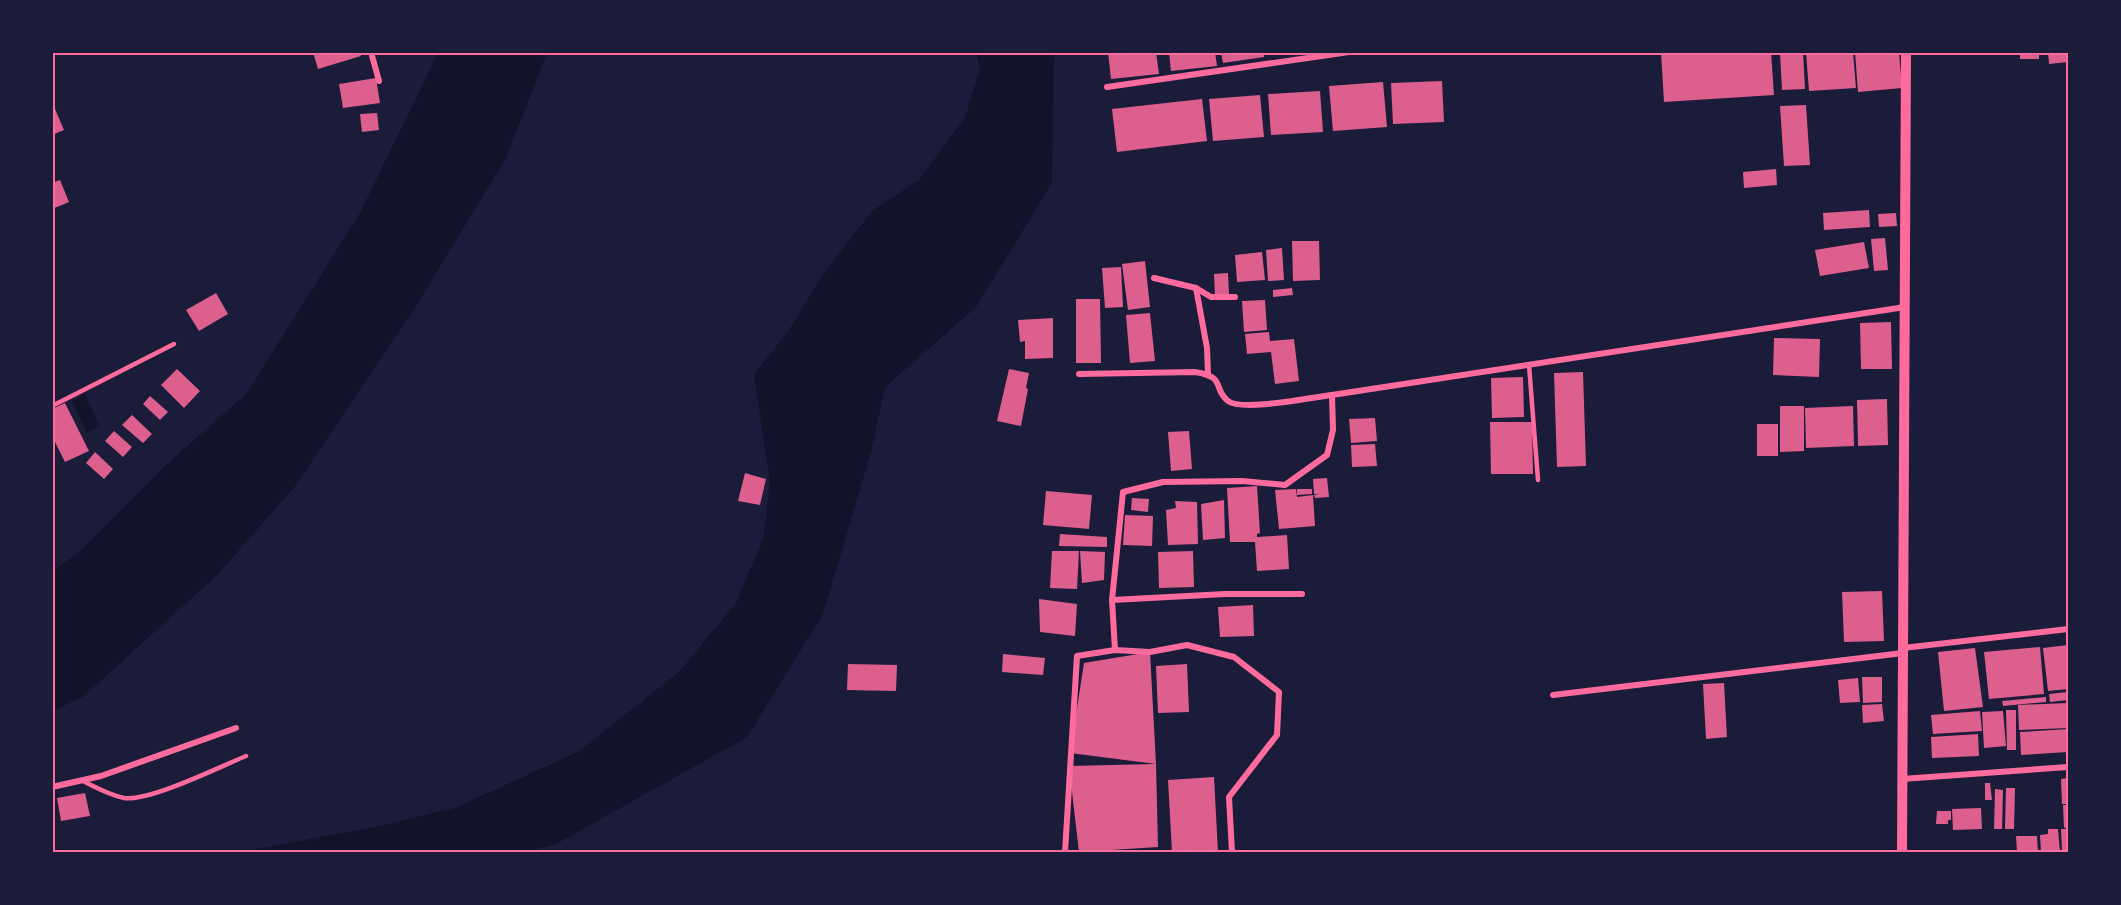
<svg xmlns="http://www.w3.org/2000/svg" width="2121" height="905" font-family="Overpass,sans-serif">
	<style>
		.water { fill: #12122b }
		.building { fill: #dd5f8e }
		.lines { fill: none; stroke-linecap: round; stroke-linejoin: round }
		.service { stroke: #ff6b9d; stroke-width: 4.5 }
		.minor { stroke: #ff6b9d; stroke-width: 6 }
		.tertiary { stroke: #ff6b9d; stroke-width: 10 }
		.neatline { fill: none; stroke: #ff6b9d; stroke-width: 2 }
	</style>
	<rect width="100%" height="100%" fill="#1b1b3a"/>
	<!-- water -->
	<g class="water">
		<polygon points="438,53 547,53 506,158 416,306 297,484 218,574 84,696 53,711 53,571 79,552 166,465 247,393 360,213"/>
		<polygon points="976,53 1054,53 1052,183 976,307 885,387 871,452 823,614 747,737 556,844 526,852 241,852 375,827 455,808 578,752 680,671 736,603 764,536 770,481 754,375 789,330 826,270 873,210 919,180 965,118 980,68"/>
		<polygon points="85,395 100,426 87,432 72,401"/>
	</g>
	<!-- building -->
	<g class="building">
		<polygon points="313,52 360,52 361,56 318,69"/>
		<polygon points="1108,52 1156,52 1159,74 1111,79"/>
		<polygon points="1169,52 1215,52 1217,66 1171,71"/>
		<polygon points="1221,52 1264,52 1264,57 1223,63"/>
		<polygon points="1661,52 1771,52 1774,95 1664,102"/>
		<polygon points="1803,52 1805,89 1782,90 1780,53"/>
		<polygon points="1806,52 1853,52 1856,88 1809,91"/>
		<polygon points="1855,52 1899,52 1902,88 1858,92"/>
		<rect x="2020" y="52" width="19" height="7"/>
		<polygon points="2048,52 2068,52 2068,62 2049,64"/>
		<polygon points="376,78 380,103 343,108 339,84"/>
		<polygon points="1442,81 1444,122 1393,124 1391,83"/>
		<polygon points="1383,82 1387,127 1333,131 1329,86"/>
		<polygon points="1320,91 1323,132 1271,135 1268,94"/>
		<polygon points="1260,95 1264,137 1213,141 1209,99"/>
		<polygon points="1202,99 1207,141 1117,152 1112,109"/>
		<polygon points="52,102 64,130 52,135"/>
		<polygon points="1806,105 1810,165 1784,166 1780,106"/>
		<polygon points="377,113 379,130 362,132 360,114"/>
		<polygon points="1776,169 1777,185 1744,188 1743,172"/>
		<polygon points="60,180 69,202 52,209 52,183"/>
		<polygon points="1869,210 1870,227 1824,230 1823,213"/>
		<polygon points="1896,213 1897,226 1879,227 1878,214"/>
		<polygon points="1885,238 1888,270 1874,271 1871,239"/>
		<polygon points="1292,241 1319,241 1320,280 1293,281"/>
		<polygon points="1864,242 1869,268 1820,276 1815,250"/>
		<polygon points="1282,248 1284,280 1268,281 1266,250"/>
		<polygon points="1262,252 1265,280 1237,282 1235,255"/>
		<polygon points="1145,261 1150,307 1128,310 1122,264"/>
		<polygon points="1121,267 1123,307 1105,308 1102,268"/>
		<polygon points="1228,273 1229,295 1215,296 1214,274"/>
		<polygon points="1292,288 1293,295 1273,297 1273,290"/>
		<polygon points="216,293 228,314 199,331 186,310"/>
		<polygon points="1076,299 1100,299 1101,363 1076,363"/>
		<polygon points="1265,300 1267,330 1244,332 1242,301"/>
		<polygon points="1150,313 1155,361 1130,363 1126,315"/>
		<polygon points="1053,318 1053,358 1025,359 1025,341 1020,342 1018,320"/>
		<polygon points="1891,322 1892,369 1861,369 1860,323"/>
		<polygon points="1269,332 1270,341 1294,339 1299,381 1275,384 1271,352 1247,354 1245,334"/>
		<polygon points="1774,338 1820,339 1819,377 1773,375"/>
		<polygon points="177,369 200,391 184,408 161,385"/>
		<polygon points="1009,369 1029,373 1026,388 1028,389 1021,426 997,421"/>
		<polygon points="1583,372 1586,466 1557,467 1554,373"/>
		<polygon points="1523,377 1524,417 1492,418 1491,378"/>
		<polygon points="150,396 168,412 160,420 143,404"/>
		<polygon points="1887,399 1888,445 1858,446 1857,400"/>
		<polygon points="65,403 89,451 65,462 52,436 52,409"/>
		<polygon points="1780,406 1804,406 1804,451 1780,452"/>
		<polygon points="1853,406 1854,446 1806,448 1805,408"/>
		<polygon points="132,415 152,434 143,443 122,425"/>
		<polygon points="1375,418 1377,441 1351,443 1349,419"/>
		<polygon points="1490,422 1532,422 1533,474 1491,474"/>
		<rect x="1757" y="424" width="21" height="32"/>
		<polygon points="114,431 132,447 123,457 105,441"/>
		<polygon points="1189,431 1192,469 1171,471 1168,432"/>
		<polygon points="1375,444 1377,466 1352,467 1351,445"/>
		<polygon points="95,452 113,469 104,479 86,463"/>
		<polygon points="745,473 766,479 760,505 738,501"/>
		<polygon points="1327,478 1329,497 1315,498 1314,495 1319,494 1314,494 1313,479"/>
		<polygon points="1257,486 1260,533 1257,534 1257,537 1287,535 1289,569 1257,571 1255,542 1230,542 1227,488"/>
		<polygon points="1296,489 1297,497 1313,495 1315,526 1279,529 1275,490"/>
		<polygon points="1297,489 1312,489 1312,494 1297,495"/>
		<polygon points="1046,491 1092,495 1089,529 1043,525"/>
		<polygon points="1132,498 1149,499 1148,512 1131,510"/>
		<polygon points="1224,500 1225,538 1203,540 1201,504"/>
		<polygon points="1175,501 1197,502 1198,544 1168,545 1166,510 1176,508"/>
		<polygon points="1125,515 1153,516 1152,546 1123,545"/>
		<polygon points="1060,534 1107,537 1107,547 1059,546"/>
		<polygon points="1052,551 1079,551 1077,589 1050,588"/>
		<polygon points="1080,551 1105,552 1104,580 1082,583"/>
		<polygon points="1193,551 1194,587 1159,588 1158,552"/>
		<polygon points="1882,591 1884,641 1844,642 1842,592"/>
		<polygon points="1039,599 1077,604 1075,636 1040,632"/>
		<polygon points="1253,605 1254,636 1220,637 1218,607"/>
		<polygon points="2068,645 2068,689 2048,691 2043,648"/>
		<polygon points="2040,647 2044,694 1989,699 1984,652"/>
		<polygon points="1975,648 1983,707 1944,711 1938,652"/>
		<polygon points="1150,652 1156,764 1158,847 1079,852 1069,766 1156,764 1070,753 1084,663"/>
		<polygon points="1003,654 1045,658 1043,675 1002,672"/>
		<polygon points="848,664 897,665 896,691 847,690"/>
		<polygon points="1187,664 1189,712 1158,713 1156,666"/>
		<polygon points="1862,677 1882,677 1882,702 1863,703"/>
		<polygon points="1858,678 1860,702 1840,703 1838,680"/>
		<polygon points="1724,683 1727,737 1706,739 1703,684"/>
		<polygon points="2068,692 2068,700 2050,702 2049,694"/>
		<polygon points="2046,697 2046,702 2003,706 2002,701"/>
		<polygon points="2068,703 2068,728 2019,730 2018,705"/>
		<polygon points="1882,704 1884,721 1863,723 1862,705"/>
		<polygon points="2006,710 2016,710 2016,750 2007,750"/>
		<polygon points="1980,711 1982,731 1933,734 1931,715"/>
		<polygon points="2003,711 2006,746 1984,748 1982,712"/>
		<polygon points="2068,729 2068,752 2021,755 2020,732"/>
		<polygon points="1978,734 1979,756 1932,758 1931,737"/>
		<polygon points="1214,777 1218,852 1172,852 1168,780"/>
		<polygon points="2068,778 2068,804 2062,804 2061,779"/>
		<polygon points="1985,783 1990,783 1992,800 1985,800"/>
		<polygon points="2006,788 2015,788 2014,829 2005,829"/>
		<polygon points="1995,789 2003,790 2002,829 1994,829"/>
		<polygon points="85,793 90,816 61,821 57,798"/>
		<polygon points="2063,805 2068,805 2068,827 2064,828"/>
		<polygon points="1981,808 1982,829 1953,830 1952,809"/>
		<polygon points="1937,811 1951,811 1951,820 1948,820 1948,824 1936,824"/>
		<polygon points="2048,829 2058,829 2060,852 2041,852 2040,835 2048,834"/>
		<polygon points="2061,829 2068,829 2068,852 2062,852"/>
		<polygon points="2016,836 2037,836 2038,852 2017,852"/>
	</g>
	<g class="lines">
		<!-- service -->
		<g class="service">
			<polyline points="1529,365 1538,480"/>
			<polyline points="52,406 174,344"/>
			<path d="M81,780C95,787 109,795 124,798C151,801 219,767 246,756"/>
		</g>
		<!-- minor -->
		<g class="minor">
			<polyline points="371,52 379,81"/>
			<polyline points="1107,87 1349,52"/>
			<polyline points="1154,278 1196,288 1207,348 1208,374"/>
			<polyline points="1196,288 1211,297 1235,297"/>
			<path d="M1079,374L1195,372C1227,377 1212,388 1228,401C1242,412 1313,397 1332,395"/>
			<polyline points="1112,600 1225,594 1302,594"/>
			<polyline points="1903,648 2068,629"/>
			<polyline points="1115,650 1112,600 1123,492 1163,482 1242,481 1285,485 1327,455 1333,430 1332,395 1905,307"/>
			<polyline points="1553,695 1903,653"/>
			<polyline points="1902,779 2068,767"/>
			<polyline points="52,787 101,776 236,728"/>
			<polyline points="1065,852 1077,656 1115,650 1150,652 1187,645 1234,657 1279,692 1277,735 1229,797 1232,852"/>
		</g>
		<!-- tertiary -->
		<polyline class="tertiary" points="1902,852 1906,52"/>
	</g>
	<!-- border -->
	<rect width="2121" height="905" fill="none" stroke="#1b1b3a" stroke-width="108"/>
	<rect x="54" y="54" width="2013" height="797" class="neatline"/>
</svg>
